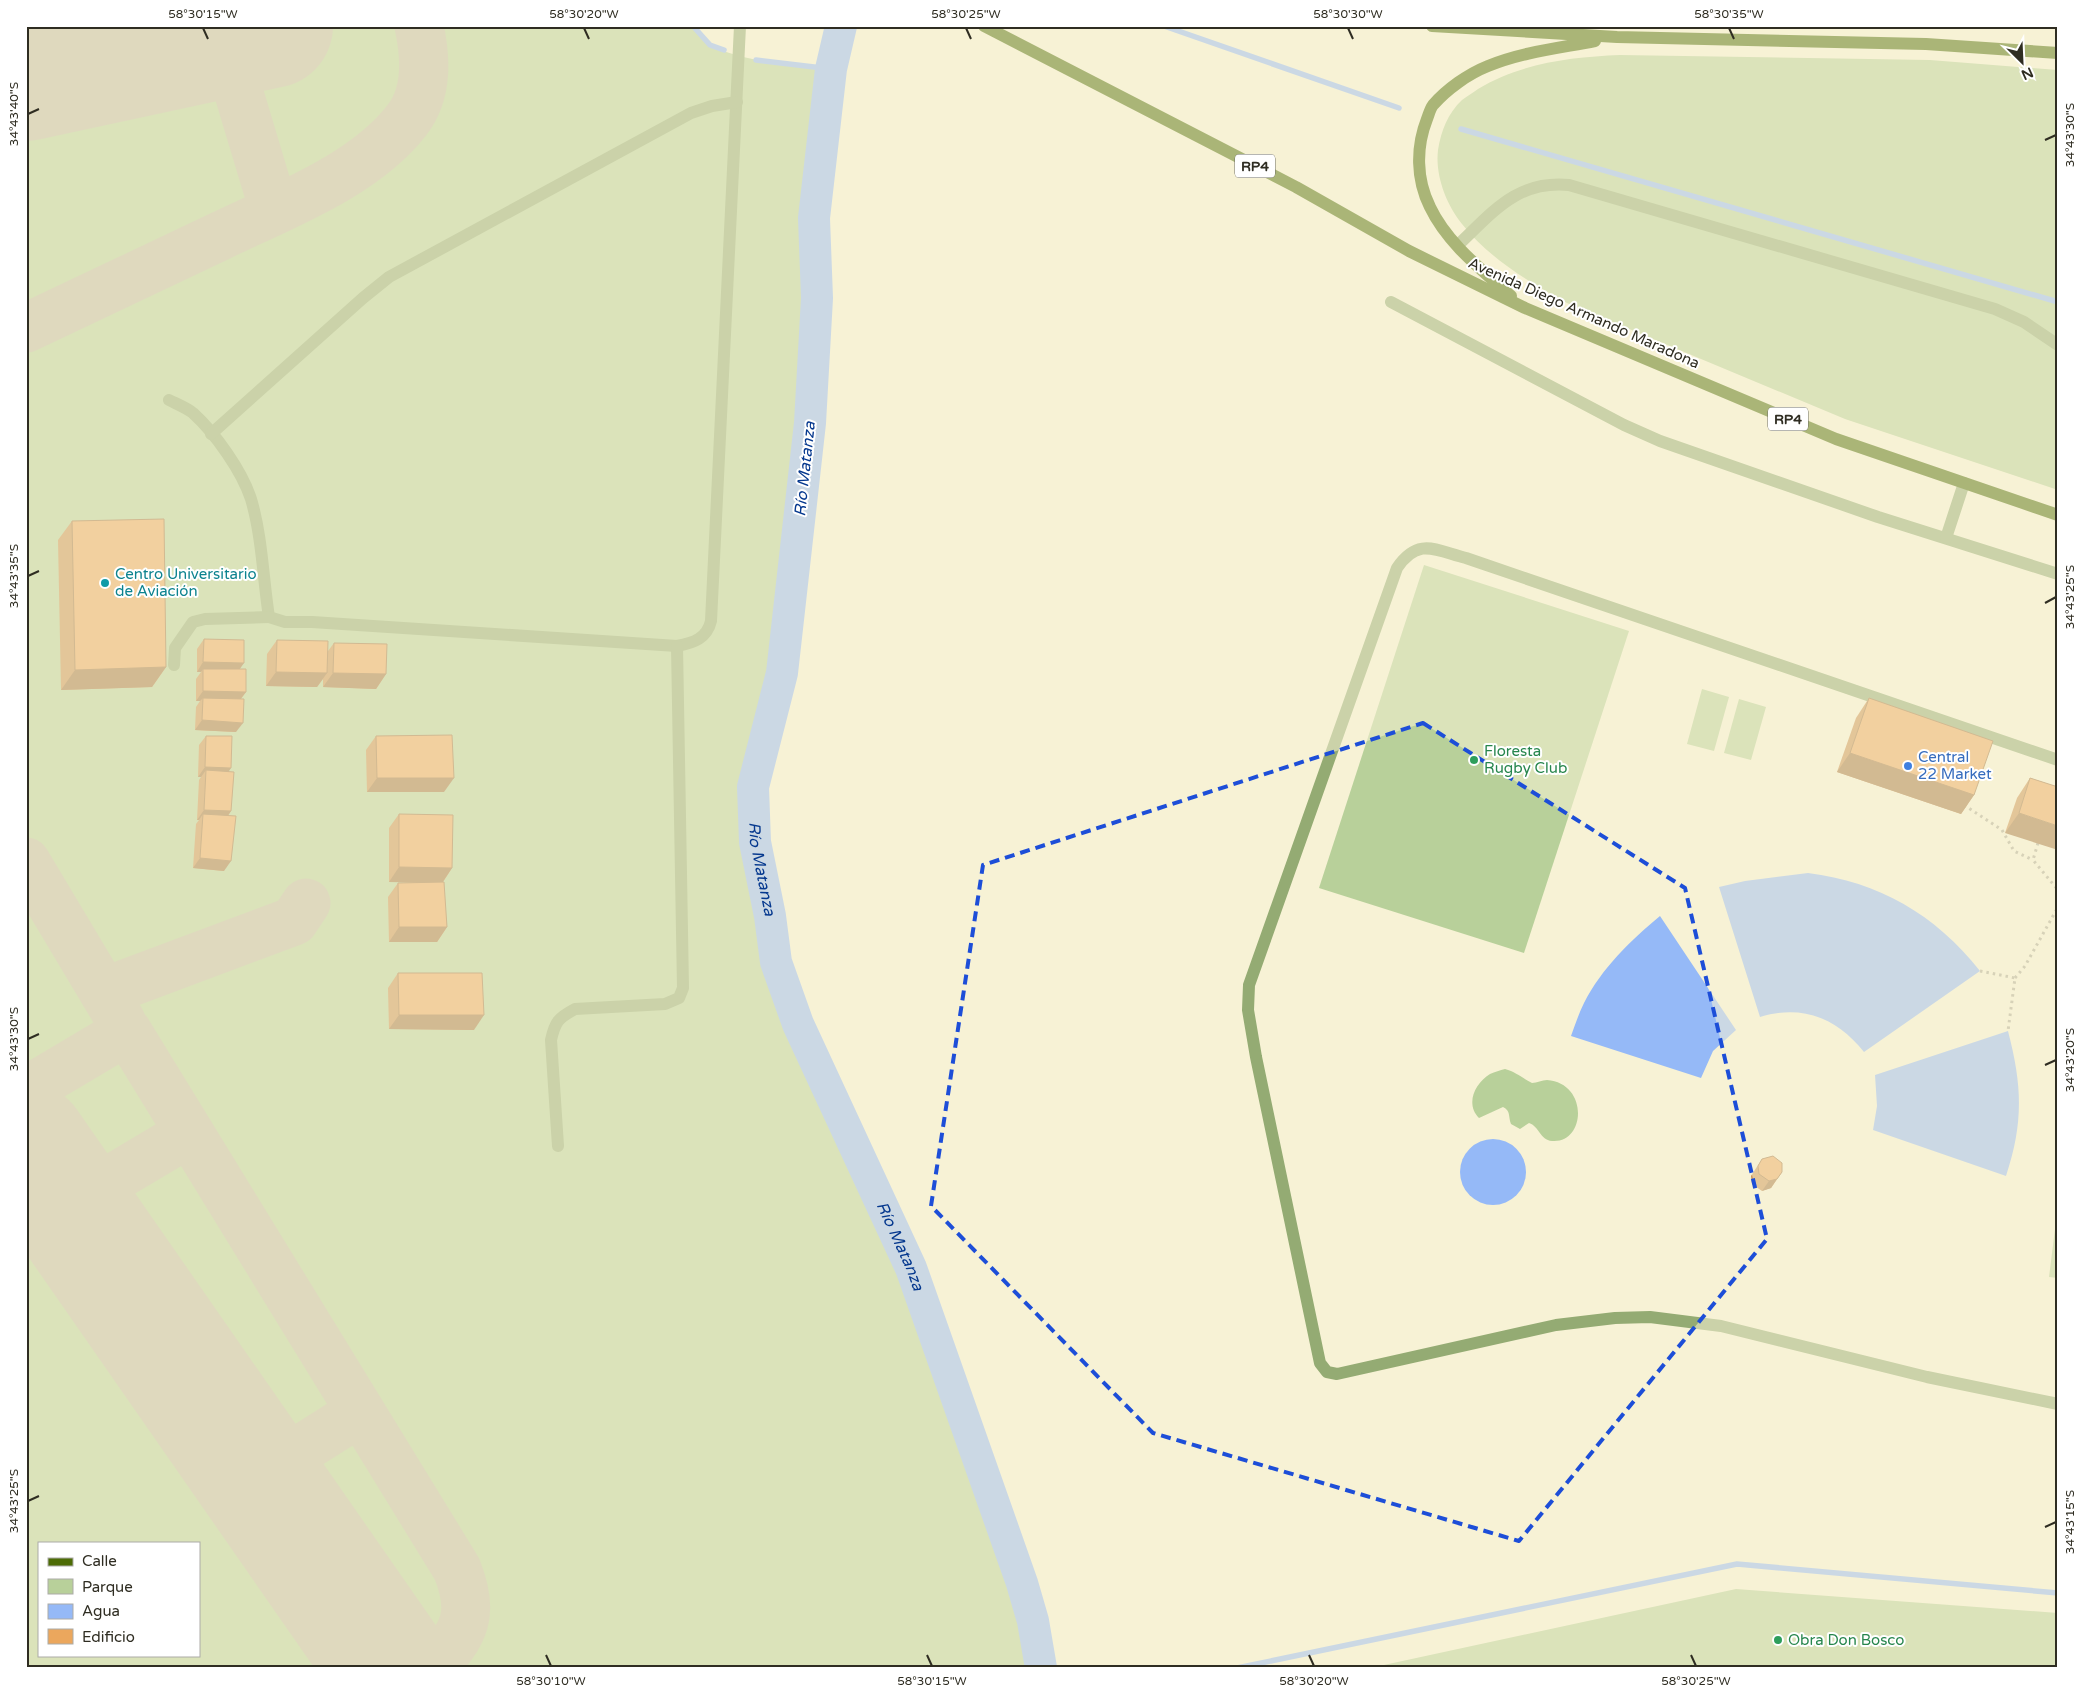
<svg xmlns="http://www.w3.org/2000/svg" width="2084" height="1694" font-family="'Varela Round',sans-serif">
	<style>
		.green { fill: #b8d09a; fill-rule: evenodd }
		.water { fill: #95b9f7 }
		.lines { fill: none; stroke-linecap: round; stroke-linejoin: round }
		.stream { stroke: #95b9f7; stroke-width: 5.5 }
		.river { stroke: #95b9f7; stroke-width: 32 }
		.taxiway { stroke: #c0bba3; stroke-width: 49 }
		.runway { stroke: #c0bba3; stroke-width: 124 }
		.path { stroke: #afab95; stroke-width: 3; stroke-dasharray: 2.5 4; stroke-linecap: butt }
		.minor { stroke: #94ab73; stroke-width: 12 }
		.major { stroke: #4d6c06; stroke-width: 12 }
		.wall { fill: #ca9050 }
		.shaded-wall { fill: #a47541 }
		.building { fill: #eba75d; stroke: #a47541 }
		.marked { fill: none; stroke: #1d4ed8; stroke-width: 4; stroke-dasharray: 10 6; stroke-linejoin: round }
		.ticks { fill: none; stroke: #2f2d22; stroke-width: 2 }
		.culture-dot { fill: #0f9aa8; stroke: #fff; stroke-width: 2 }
		.leisure-dot { fill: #2e9e5b; stroke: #fff; stroke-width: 2 }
		.shop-dot { fill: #3f7fe0; stroke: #fff; stroke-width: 2 }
		.labels { text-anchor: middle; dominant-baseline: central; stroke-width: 4; stroke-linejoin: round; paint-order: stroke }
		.shield { fill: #fff; stroke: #6d6c64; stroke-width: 1 }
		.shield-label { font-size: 14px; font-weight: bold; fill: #2f2d22 }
		.street-label { font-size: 15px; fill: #2f2d22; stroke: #fff }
		.culture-label { font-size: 15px; fill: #0d838f; stroke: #fff; text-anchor: start }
		.leisure-label { font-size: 15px; fill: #27864d; stroke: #fff; text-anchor: start }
		.shop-label { font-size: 15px; fill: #366cbe; stroke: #fff; text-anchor: start }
		.water-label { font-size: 16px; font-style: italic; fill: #05388e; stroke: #fff }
		.neatline { fill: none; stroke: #2f2d22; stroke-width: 2 }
		.ticks-label { font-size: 12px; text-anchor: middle; fill: #2f2d22 }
	</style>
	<rect width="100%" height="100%" fill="#f7f2d5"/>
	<!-- green -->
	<g class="green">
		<path d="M26,26H693C698,32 705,42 712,46C746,63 793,64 831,69L814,218L817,298L810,423L782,673L753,787L755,842L770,916L776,962L798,1024L911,1268L1022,1583L1033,1621L1041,1668H26ZM39,1543H199V1655H39Z"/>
		<path d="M1620,55L1930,60L2058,70V490L1845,419L1567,303C1529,282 1490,259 1462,224C1446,204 1435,175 1438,150C1441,131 1448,113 1462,100C1467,96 1473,93 1478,89C1521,63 1571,57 1620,55Z"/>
		<polygon points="1424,565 1629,631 1524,953 1319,888"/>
		<polygon points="1702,689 1729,697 1714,751 1687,744"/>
		<polygon points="1739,699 1766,707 1751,760 1724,753"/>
		<path d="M1505,1069C1516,1072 1522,1078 1532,1083C1537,1083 1542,1080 1547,1080C1589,1083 1586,1144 1552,1141C1540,1140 1539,1126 1529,1123L1520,1129L1511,1124C1508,1116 1511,1111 1503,1107L1479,1118C1465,1104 1475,1083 1490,1074C1495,1072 1500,1070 1505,1069Z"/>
		<polygon points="2058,1205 2058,1278 2049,1277"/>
		<polygon points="1736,1589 2058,1613 2058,1668 1370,1668"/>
	</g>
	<!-- water -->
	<g class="water">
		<path d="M1808,873C1879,882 1935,914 1980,971L1864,1052C1837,1018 1802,1004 1760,1017L1719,887L1745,881Z"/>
		<path d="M1660,916L1736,1030L1713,1051L1701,1078L1571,1036C1575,1025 1579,1013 1584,1003C1602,968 1630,941 1660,916Z"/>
		<path d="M2008,1031C2022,1085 2024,1122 2006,1176L1873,1130L1877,1106L1875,1075Z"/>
		<circle cx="1493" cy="1172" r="33"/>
	</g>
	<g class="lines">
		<!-- stream -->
		<g class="stream">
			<polyline points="693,26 710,45 724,50"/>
			<polyline points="1164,26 1399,108"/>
			<polyline points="756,60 831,69"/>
			<polyline points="1461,129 2058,302"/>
			<polyline points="1237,1668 1737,1564 2058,1593"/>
		</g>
		<!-- river -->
		<path class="river" id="s1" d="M841,26L831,69L814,218L817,298L810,423L782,673L753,787L755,842L770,916L776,962L798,1024L911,1268L1022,1583L1033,1621L1041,1668"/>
		<!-- taxiway -->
		<g class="taxiway">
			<polyline points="222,37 274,210"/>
			<path d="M26,328C90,298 154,267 218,237C280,207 364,176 407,120C428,93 426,58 419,26"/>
			<polyline points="26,862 121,1021"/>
			<polyline points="104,992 294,921 306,903"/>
			<path d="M26,1091L127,1031L457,1569C475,1614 465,1633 433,1668"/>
			<polyline points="68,1205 189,1133"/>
			<polyline points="257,1477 360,1412"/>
		</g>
		<!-- runway -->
		<g class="runway">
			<polyline points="26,79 271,26"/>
			<polyline points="26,1145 390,1668"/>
		</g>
		<!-- path -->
		<g class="path">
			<polyline points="1964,805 2002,830 2014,851 2033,860"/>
			<polyline points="2038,843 2033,860 2058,890"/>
			<polyline points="1980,971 2015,978 2008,1031"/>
			<polyline points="2015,978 2025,966 2058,907"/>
		</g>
		<!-- minor -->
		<g class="minor">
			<path d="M1458,245C1493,212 1517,180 1569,185L1995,309L2024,322L2058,345"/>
			<polyline points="1391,302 1624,425 1660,441 1878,517 2058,574"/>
			<path d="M169,400C177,404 187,408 193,413C215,433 242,471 251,499C262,536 263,578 269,617L285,622H312L677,646C694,643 707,638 711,621L740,26"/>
			<polyline points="211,434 363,298 389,277 691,113 712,106 737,102"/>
			<polyline points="1946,538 1964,483"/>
			<polyline points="174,665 175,648 193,622 205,619 269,617"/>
			<path d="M2058,760L1466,558C1435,550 1418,537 1397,568L1249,985L1248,1010L1256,1057L1320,1363L1327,1372L1337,1374L1556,1325L1615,1318L1650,1317L1721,1326L1927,1377L2058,1404"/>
			<path d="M558,1146L551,1040C555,1022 558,1018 575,1009L665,1004L679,998L683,988L677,646"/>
		</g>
		<!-- major -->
		<g class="major">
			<polyline points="984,26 1296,187 1409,251 1525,308 1836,439 2058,515"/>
			<polyline points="1432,26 1617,37 1926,44 2058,53"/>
			<path d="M1511,296C1482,270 1447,243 1430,207C1416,179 1416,147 1427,119C1429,114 1430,109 1433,105C1447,89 1468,74 1488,66C1522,52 1559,48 1595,41"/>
		</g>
	</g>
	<!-- wall -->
	<g class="wall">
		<polygon points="72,521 166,667 152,687 61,690 58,540"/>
		<polygon points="204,639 240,669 246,692 241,699 236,732 195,730 196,707 200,701 196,701 196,679 201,672 197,672 197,649"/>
		<polygon points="277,640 328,651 334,643 386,674 376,689 323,687 323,679 317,687 266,686 267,654"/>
		<polygon points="1869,698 1974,795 1961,814 1837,772 1856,718"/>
		<polygon points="206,736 229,771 231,811 228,816 224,871 193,868 196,824 199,820 197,820 199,780 201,777 198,777 199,745"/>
		<polygon points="376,736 444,792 367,792 366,750"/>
		<polygon points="2030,778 2058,787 2005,833 2017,798"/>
		<polygon points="399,814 452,868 443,882 447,927 437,942 389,942 388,897 398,883 417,882 389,882 389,828"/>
		<polygon points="398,973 474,1030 389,1029 388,988"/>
		<polygon points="1762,1159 1782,1172 1771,1188 1762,1191 1752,1184 1751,1176"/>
	</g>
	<!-- shaded-wall -->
	<g class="shaded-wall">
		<polygon points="203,662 244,663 237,673 203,669 201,672 197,672"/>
		<polygon points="166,667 152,687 61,690 75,670"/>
		<polygon points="276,672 327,673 317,687 266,686"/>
		<polygon points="333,673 386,674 376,689 323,687"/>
		<polygon points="203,691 246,692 239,701 203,698 200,701 196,701"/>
		<polygon points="202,720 243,723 236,732 195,730"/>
		<polygon points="1850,753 1974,795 1961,814 1837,772"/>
		<polygon points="205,767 231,768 225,777 206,770 201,777 198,777"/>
		<polygon points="377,778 454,778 444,792 367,792"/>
		<polygon points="204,810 231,811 224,821 203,814 199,820 197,820"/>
		<polygon points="2019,813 2058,826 2058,850 2005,833"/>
		<polygon points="200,858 231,861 224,871 193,868"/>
		<polygon points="399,867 452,868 442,883 389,882"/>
		<polygon points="399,927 447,927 437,942 389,942"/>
		<polygon points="399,1015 484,1015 474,1030 389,1029"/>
		<polygon points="1777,1179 1771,1188 1762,1191 1769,1181"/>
	</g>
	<!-- building -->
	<g class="building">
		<polygon points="164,519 166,667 75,670 72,521"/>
		<polygon points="204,639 244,640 244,663 203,662"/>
		<polygon points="277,640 328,641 327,673 276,672"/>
		<polygon points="334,643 387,644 386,674 333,673"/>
		<polygon points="203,669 246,669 246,692 203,691"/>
		<polygon points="203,698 244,699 243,723 202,720"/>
		<polygon points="1869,698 1993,741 1974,795 1850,753"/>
		<polygon points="452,735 454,778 377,778 376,736"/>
		<polygon points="206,736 232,736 231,768 205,767"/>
		<polygon points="206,770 234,772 231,811 204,810"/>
		<polygon points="2030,778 2058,787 2058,826 2019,813"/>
		<polygon points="203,814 236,816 231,861 200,858"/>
		<polygon points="399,814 453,815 452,868 399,867"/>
		<polygon points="444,882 447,927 399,927 398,883"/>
		<polygon points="398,973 482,973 484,1015 399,1015"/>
		<polygon points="1773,1156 1782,1163 1782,1172 1777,1179 1769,1181 1759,1174 1758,1166 1762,1159"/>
	</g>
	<!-- marked area -->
	<path d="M0 0H2084V1694H0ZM1423,723L1685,888L1767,1239L1519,1541L1153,1433L931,1206L983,865Z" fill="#f7f2d5" fill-opacity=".55" fill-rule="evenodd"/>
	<path class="marked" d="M1423,723L1685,888L1767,1239L1519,1541L1153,1433L931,1206L983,865Z"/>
	<!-- ticks -->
	<path class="ticks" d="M203,28L208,39M584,28L589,39M966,28L971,39M1348,28L1353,39M1729,28L1734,39M28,114L39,109M2045,140L2056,135M28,576L39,571M2045,603L2056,597M28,1039L39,1034M2045,1065L2056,1060M28,1501L39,1496M2045,1527L2056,1522M546,1655L551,1666M927,1655L932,1666M1309,1655L1314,1666M1691,1655L1696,1666"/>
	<!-- markers -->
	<circle class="culture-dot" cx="105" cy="583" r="5"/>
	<g class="leisure-dot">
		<circle cx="1474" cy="760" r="5"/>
		<circle cx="1778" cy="1640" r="5"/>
	</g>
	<circle class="shop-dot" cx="1908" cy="766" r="5"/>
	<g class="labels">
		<!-- shield labels -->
		<g class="shield">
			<rect x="1235" y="154.5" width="40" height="23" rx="4"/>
			<rect x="1768" y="407.5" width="40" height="23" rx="4"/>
		</g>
		<g class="shield-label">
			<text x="1255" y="166">RP4</text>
			<text x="1788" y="419">RP4</text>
		</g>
		<!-- street labels -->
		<g class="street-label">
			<text transform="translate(1584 313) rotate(24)">Avenida Diego Armando Maradona</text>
		</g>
		<!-- culture labels -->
		<g class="culture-label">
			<text x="115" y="574">Centro Universitario<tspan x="115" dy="17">de Aviación</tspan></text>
		</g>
		<!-- leisure labels -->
		<g class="leisure-label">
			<text x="1484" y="751">Floresta<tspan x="1484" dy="17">Rugby Club</tspan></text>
			<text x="1788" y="1640">Obra Don Bosco</text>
		</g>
		<!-- shop labels -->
		<g class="shop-label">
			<text x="1918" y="757">Central<tspan x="1918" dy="17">22 Market</tspan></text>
		</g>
		<!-- water labels -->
		<g class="water-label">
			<text transform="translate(805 469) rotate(-84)">Río Matanza</text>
			<text stroke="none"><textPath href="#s1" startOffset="851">Río Matanza</textPath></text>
			<text stroke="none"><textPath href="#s1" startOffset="1256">Río Matanza</textPath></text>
		</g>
	</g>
	<!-- border -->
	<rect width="2084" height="1694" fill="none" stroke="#ffffff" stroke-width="55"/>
	<!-- legend -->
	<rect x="38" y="1542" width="162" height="115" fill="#ffffff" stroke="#acaba7"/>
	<rect x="48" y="1558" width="25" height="8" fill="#4d6c06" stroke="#acaba7"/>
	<text x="82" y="1566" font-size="15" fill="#2f2d22">Calle</text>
	<rect x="48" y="1579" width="25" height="15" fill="#b8d09a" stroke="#acaba7"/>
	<text x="82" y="1592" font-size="15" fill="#2f2d22">Parque</text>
	<rect x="48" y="1604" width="25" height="15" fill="#95b9f7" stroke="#acaba7"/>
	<text x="82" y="1616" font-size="15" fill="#2f2d22">Agua</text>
	<rect x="48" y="1629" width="25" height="15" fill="#eba75d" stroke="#acaba7"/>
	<text x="82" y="1642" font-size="15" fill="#2f2d22">Edificio</text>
	<!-- north arrow -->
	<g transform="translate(2022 62) rotate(156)" stroke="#ffffff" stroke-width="4" paint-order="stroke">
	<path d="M0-4L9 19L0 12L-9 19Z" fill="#2f2d22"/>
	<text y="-8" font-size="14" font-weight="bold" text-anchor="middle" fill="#2f2d22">N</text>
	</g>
	<rect x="28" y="28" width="2028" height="1638" class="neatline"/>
	<g class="ticks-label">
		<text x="203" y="18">58°30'15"W</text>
		<text x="584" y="18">58°30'20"W</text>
		<text x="966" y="18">58°30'25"W</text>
		<text x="1348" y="18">58°30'30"W</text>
		<text x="1729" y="18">58°30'35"W</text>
		<text transform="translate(14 114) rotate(-90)" y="4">34°43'40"S</text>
		<text transform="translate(2070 135) rotate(-90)" y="4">34°43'30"S</text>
		<text transform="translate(14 576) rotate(-90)" y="4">34°43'35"S</text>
		<text transform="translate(2070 597) rotate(-90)" y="4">34°43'25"S</text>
		<text transform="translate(14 1039) rotate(-90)" y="4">34°43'30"S</text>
		<text transform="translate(2070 1060) rotate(-90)" y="4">34°43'20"S</text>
		<text transform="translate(14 1501) rotate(-90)" y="4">34°43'25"S</text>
		<text transform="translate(2070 1522) rotate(-90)" y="4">34°43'15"S</text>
		<text x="551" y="1685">58°30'10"W</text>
		<text x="932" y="1685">58°30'15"W</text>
		<text x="1314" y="1685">58°30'20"W</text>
		<text x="1696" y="1685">58°30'25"W</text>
	</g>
</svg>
